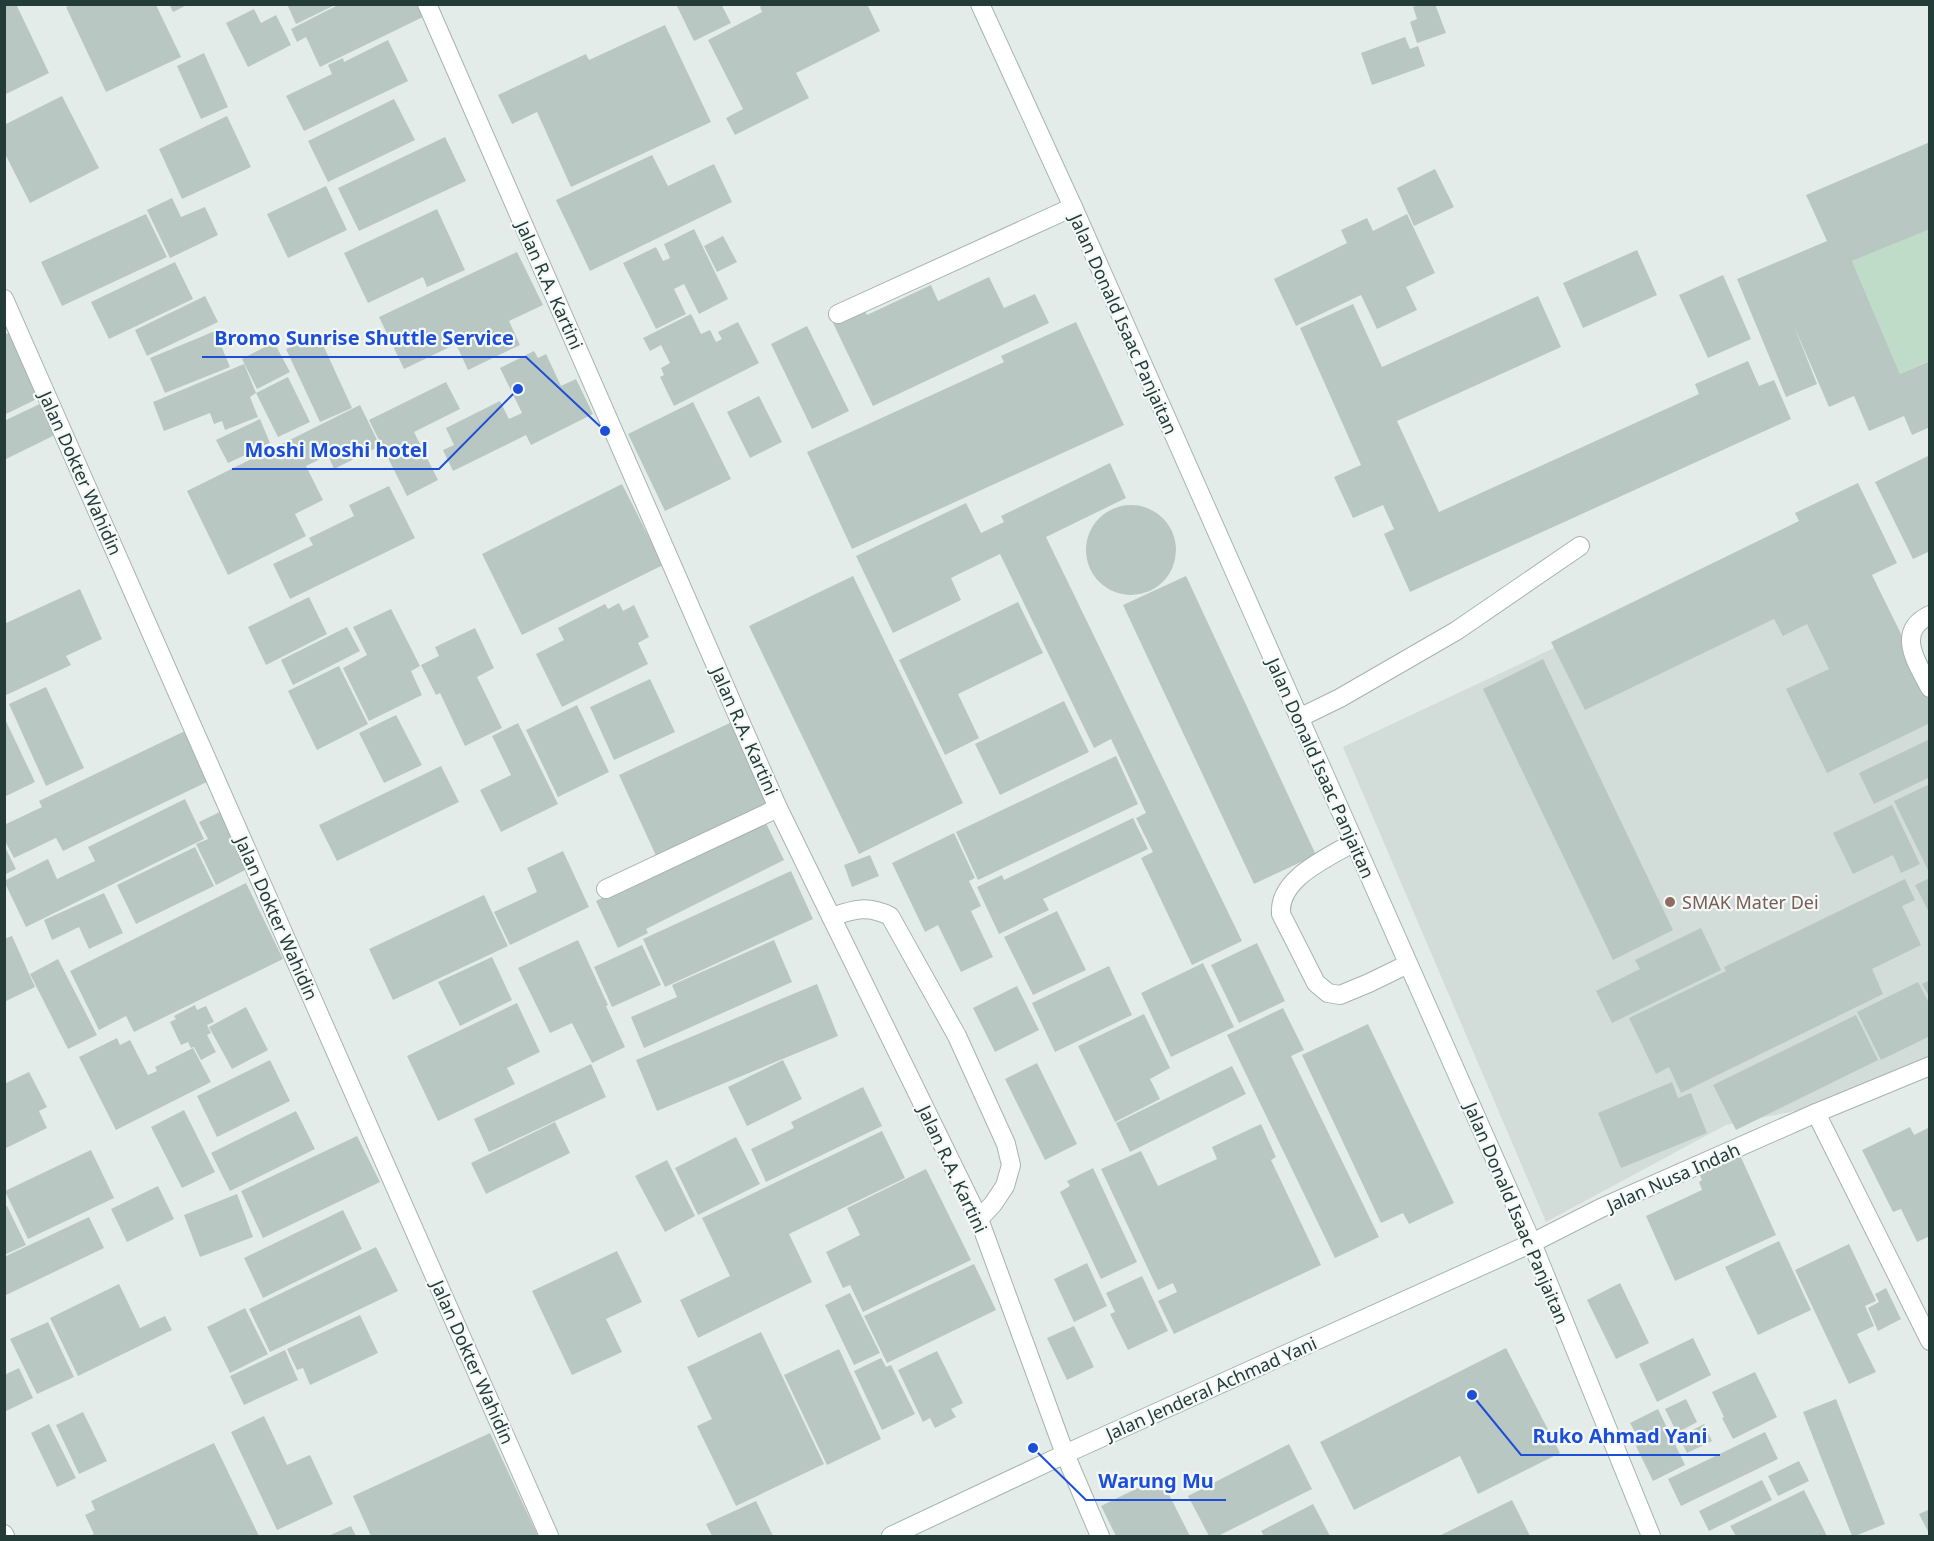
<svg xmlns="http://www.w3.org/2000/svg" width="1934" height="1541" font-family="'Noto Sans',sans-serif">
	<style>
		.built { fill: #d2dcd8 }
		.green { fill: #bedcc8 }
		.building { fill: #b9c7c2 }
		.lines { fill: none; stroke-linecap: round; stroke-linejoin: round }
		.service-casing { stroke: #a6b4b0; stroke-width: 20 }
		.minor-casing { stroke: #a6b4b0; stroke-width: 20 }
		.secondary-casing { stroke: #a2b7b1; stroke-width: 20 }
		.service { stroke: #fff; stroke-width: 18 }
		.minor { stroke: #fff; stroke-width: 18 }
		.secondary { stroke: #fff; stroke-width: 18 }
		.education-dot { fill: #8d6e63; stroke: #f4f9f7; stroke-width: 2 }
		.labels { text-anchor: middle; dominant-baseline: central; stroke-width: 4.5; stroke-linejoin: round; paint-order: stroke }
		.street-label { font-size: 18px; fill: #243c38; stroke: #f4f9f7 }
		.education-label { font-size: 18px; fill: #785e54; stroke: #f4f9f7; text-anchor: start }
		.leader { fill: none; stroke: #1d4ed8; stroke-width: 2 }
		.callout-dot { fill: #1d4ed8; stroke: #f4f9f7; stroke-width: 2 }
		.callout-label { font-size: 20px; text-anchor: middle; font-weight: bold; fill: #1d4ed8; stroke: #f4f9f7; stroke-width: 4.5; stroke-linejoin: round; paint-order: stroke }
	</style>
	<rect width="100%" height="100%" fill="#e3ece9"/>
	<!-- built -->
	<polygon class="built" points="1844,512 1929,705 1929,1058 1819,1106 1726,1125 1546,1222 1343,747"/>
	<!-- green -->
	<polygon class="green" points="1929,229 1929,361 1900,374 1852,261"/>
	<!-- building -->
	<g class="building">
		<polygon points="4,4 16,4 49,73 6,94 4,91"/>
		<polygon points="169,4 189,4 173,12"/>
		<polygon points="287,4 337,4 296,24"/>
		<polygon points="340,4 419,4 425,16 320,67 306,37 297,42 291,29"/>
		<polygon points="676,4 721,4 731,23 694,41"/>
		<polygon points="765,4 867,4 880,31 796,73 809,98 735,135 726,118 743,109 708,40 762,12 760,7"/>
		<polygon points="1420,4 1435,4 1446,33 1417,43 1410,22 1417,19 1413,7"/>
		<polygon points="71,5 156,5 181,57 106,92 66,7"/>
		<polygon points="254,9 261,23 276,15 291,45 248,67 226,23"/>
		<polygon points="665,25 711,122 571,187 537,112 512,124 498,95 586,54 589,60"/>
		<polygon points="1405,37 1410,49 1418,46 1425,66 1372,85 1361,53"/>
		<polygon points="388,40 408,81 304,131 286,96 332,74 328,65 343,58 344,62"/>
		<polygon points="204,53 228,107 201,119 177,66"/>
		<polygon points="62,96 99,168 30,203 4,152 4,125"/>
		<polygon points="394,99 415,140 328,182 308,141"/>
		<polygon points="227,116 251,167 182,199 159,149"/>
		<polygon points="445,137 466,181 359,231 338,188"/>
		<polygon points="1930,142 1930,229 1852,261 1900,374 1930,361 1930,427 1912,435 1904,416 1869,431 1854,396 1829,407 1794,326 1817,384 1786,397 1737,279 1827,241 1806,195"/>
		<polygon points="652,155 668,186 714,164 732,202 590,271 556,200"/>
		<polygon points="1435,169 1454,207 1414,226 1397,188"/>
		<polygon points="326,186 347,230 288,258 267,214"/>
		<polygon points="172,198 181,217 205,207 218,235 170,258 147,210"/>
		<polygon points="437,209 465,270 427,287 423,277 368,303 344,253"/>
		<polygon points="146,214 167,257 62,306 41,262"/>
		<polygon points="1407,214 1435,273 1406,287 1417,310 1377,329 1361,295 1296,326 1274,279 1347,243 1341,230 1367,218 1373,231"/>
		<polygon points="694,229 728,299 699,314 684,284 674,289 686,314 656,329 623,263 656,247 663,261 670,258 664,244"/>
		<polygon points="723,236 737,262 717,272 704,246"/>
		<polygon points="1637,250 1657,295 1583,328 1563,283"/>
		<polygon points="517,252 543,305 509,321 520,345 468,370 456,344 404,369 379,317"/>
		<polygon points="175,262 193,299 109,339 91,302"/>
		<polygon points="1723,275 1751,339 1708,358 1679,295"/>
		<polygon points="989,277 1004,308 1035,294 1049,323 873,406 832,321 862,306 867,315 931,285 938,301"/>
		<polygon points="205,296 218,322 147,356 135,330"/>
		<polygon points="1538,296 1561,347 1397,421 1439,512 1699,394 1695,384 1748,361 1759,386 1774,380 1791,419 1410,592 1384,534 1394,529 1383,505 1353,518 1334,477 1361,465 1300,328 1353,304 1382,367"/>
		<polygon points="691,314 701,334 710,330 716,342 722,339 718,332 738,322 759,363 674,406 660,377 664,375 661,368 670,363 661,345 650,351 643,338"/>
		<polygon points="1076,322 1124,425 852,549 807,452 1004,362 1001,356"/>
		<polygon points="807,326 849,411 812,429 771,344"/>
		<polygon points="15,330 47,394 4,415 4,335"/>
		<polygon points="215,331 230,367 165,393 150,358"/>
		<polygon points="318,334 352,408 320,422 286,349"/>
		<polygon points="274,342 290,372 257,389 242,359"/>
		<polygon points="534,351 538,358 546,354 561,386 576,379 593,414 531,445 526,435 453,471 443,450 454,445 446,428 500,401 509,419 522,413 500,368"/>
		<polygon points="244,364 256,393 250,397 258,417 225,430 222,421 214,424 210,413 164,431 153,402"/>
		<polygon points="288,377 310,422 278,437 256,393"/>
		<polygon points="446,382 460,409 414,432 438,480 407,496 369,420"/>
		<polygon points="759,396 782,442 750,458 727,412"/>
		<polygon points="46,401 61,432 4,460 4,421"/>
		<polygon points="693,402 731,479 665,511 628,434"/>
		<polygon points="360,405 380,446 334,469 328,455 306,466 323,500 295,514 306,536 228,575 187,491"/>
		<polygon points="260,419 270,443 228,463 216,440"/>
		<polygon points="1930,455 1930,551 1913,559 1875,482"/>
		<polygon points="1110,463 1126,498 1046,537 1242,941 1192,965 1141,858 1153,852 1136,818 1146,813 1111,739 1094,748 1000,554 951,578 961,600 893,633 856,556 966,503 981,533 1004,522 1001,516"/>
		<polygon points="1858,483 1897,563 1872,575 1930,693 1930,723 1827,773 1786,689 1829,669 1807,624 1783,636 1774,619 1585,710 1551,642 1799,521 1795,513"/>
		<polygon points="622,484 663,565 522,635 482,554"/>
		<polygon points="389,486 415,538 290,599 273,564 313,545 309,538 354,516 349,505"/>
		<circle cx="1131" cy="550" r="45"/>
		<polygon points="853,576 963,803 859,854 749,626"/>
		<polygon points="1186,576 1316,855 1254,884 1123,605"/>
		<polygon points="80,589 102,639 66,656 71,665 4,696 4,624"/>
		<polygon points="309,597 327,634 266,665 248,627"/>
		<polygon points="1018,602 1043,653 958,694 979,738 945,755 899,660"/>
		<polygon points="619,603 623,611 634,605 649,637 638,643 648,664 562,707 536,654 564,640 558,628 605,604 608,609"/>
		<polygon points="391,609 420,666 411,671 422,695 369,721 343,668 367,655 353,627"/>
		<polygon points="347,627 360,651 293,685 281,660"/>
		<polygon points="475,628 494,668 477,677 502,728 465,746 440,693 436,695 421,665 439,656 435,647"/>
		<polygon points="1543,659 1673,930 1613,960 1483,689"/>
		<polygon points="339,666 368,724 317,750 288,691"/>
		<polygon points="650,679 675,732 614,760 590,707"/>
		<polygon points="46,687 84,768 46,786 9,704"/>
		<polygon points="1064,701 1089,752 1000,795 975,744"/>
		<polygon points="577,705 609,772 558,797 526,730"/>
		<polygon points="396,715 422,765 384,783 359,733"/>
		<polygon points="4,717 35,782 4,797"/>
		<polygon points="734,721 774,806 658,860 619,775"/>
		<polygon points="518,723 558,804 501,832 480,790 511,775 492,736"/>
		<polygon points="187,730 211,780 63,851 56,838 14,858 4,839 4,825 42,807 39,801"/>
		<polygon points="1930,739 1930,777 1874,804 1859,773"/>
		<polygon points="1116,756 1138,804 978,880 956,832"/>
		<polygon points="441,766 459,802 337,861 319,825"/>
		<polygon points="1930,784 1930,874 1894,801"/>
		<polygon points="185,799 204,839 26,927 4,881 48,859 57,879 95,861 88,847"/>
		<polygon points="1892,805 1920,864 1901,873 1893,855 1853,874 1833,833"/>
		<polygon points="226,809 247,869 216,885 196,844 208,839 199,822"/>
		<polygon points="1133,818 1148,849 1043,899 1049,910 999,934 977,887 1002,875 1004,880"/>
		<polygon points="764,819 784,860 646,929 648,933 618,948 596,901"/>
		<polygon points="954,833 975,878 969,881 981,906 971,911 993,957 961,972 938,925 925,932 892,863"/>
		<polygon points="4,845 16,869 4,875"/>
		<polygon points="195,847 214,886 136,924 117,885"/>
		<polygon points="563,851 589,907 510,945 494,912 537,892 527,868"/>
		<polygon points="870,855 879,876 852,887 844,865"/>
		<polygon points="791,871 813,919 665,987 643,939"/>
		<polygon points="1930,878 1930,914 1915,885"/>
		<polygon points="1905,879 1915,900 1902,906 1921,945 1872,969 1883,994 1681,1093 1669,1067 1656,1074 1629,1018 1726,971 1724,967"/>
		<polygon points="246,883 283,959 134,1032 126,1016 99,1030 70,971"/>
		<polygon points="104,893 123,933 89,949 79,927 52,940 44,920"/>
		<polygon points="484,895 508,946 393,1000 369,949"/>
		<polygon points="1057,911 1086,970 1033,995 1004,937"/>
		<polygon points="1701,928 1721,970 1612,1023 1596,991 1640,969 1635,960"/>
		<polygon points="12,936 35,987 4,1002 4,939"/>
		<polygon points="578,940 608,1005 606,1006 625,1047 592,1063 572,1023 550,1033 518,968"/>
		<polygon points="774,940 792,982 644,1048 631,1017 677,997 672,985"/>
		<polygon points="1257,943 1285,1001 1239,1023 1211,965"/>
		<polygon points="642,945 661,985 612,1007 594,967"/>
		<polygon points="492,957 512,1000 460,1026 438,982"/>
		<polygon points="58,959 97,1035 68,1049 30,974"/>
		<polygon points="1203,963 1234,1027 1171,1057 1141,993"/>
		<polygon points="1109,966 1132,1015 1055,1052 1032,1003"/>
		<polygon points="1930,980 1930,998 1922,984"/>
		<polygon points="1918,982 1930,1005 1930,1036 1881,1060 1857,1012"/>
		<polygon points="817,984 838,1036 657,1111 636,1060"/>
		<polygon points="1017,986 1039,1030 995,1052 973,1008"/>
		<polygon points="517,1003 540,1052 507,1068 515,1084 438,1121 407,1056"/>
		<polygon points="195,1005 197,1010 206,1006 214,1022 207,1025 211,1033 207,1035 216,1052 201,1060 194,1047 191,1048 188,1042 181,1045 170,1022 176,1019 174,1016"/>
		<polygon points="246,1007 268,1050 232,1069 209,1027"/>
		<polygon points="1283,1008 1304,1050 1291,1056 1379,1237 1335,1258 1227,1035"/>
		<polygon points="1144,1014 1170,1068 1150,1079 1160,1099 1115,1122 1078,1046"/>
		<polygon points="1856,1015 1878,1060 1736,1130 1713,1085"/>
		<polygon points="1368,1024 1454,1203 1409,1224 1403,1213 1381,1223 1302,1055"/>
		<polygon points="117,1038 120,1045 130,1040 148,1075 157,1071 155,1067 193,1048 211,1082 116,1130 79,1057"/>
		<polygon points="270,1060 290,1101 217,1137 197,1096"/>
		<polygon points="783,1060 802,1099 747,1126 728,1087"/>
		<polygon points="1037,1063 1077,1144 1045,1160 1005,1079"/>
		<polygon points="591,1064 606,1097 489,1152 474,1119"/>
		<polygon points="1232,1066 1246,1094 1130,1152 1116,1123"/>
		<polygon points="29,1072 47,1107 39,1111 47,1128 4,1149 4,1084"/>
		<polygon points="1672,1082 1678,1098 1691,1093 1707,1133 1621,1168 1598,1113"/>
		<polygon points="863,1087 882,1126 766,1182 751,1149 794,1128 791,1122"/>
		<polygon points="184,1110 215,1172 182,1188 151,1127"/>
		<polygon points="296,1111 315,1149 230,1191 211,1153"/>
		<polygon points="555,1122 570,1153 486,1194 471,1163"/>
		<polygon points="1261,1124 1276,1157 1271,1160 1321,1265 1174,1334 1158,1301 1177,1292 1173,1283 1158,1290 1101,1169 1141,1151 1158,1186 1217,1159 1212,1147"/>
		<polygon points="1910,1127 1914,1135 1930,1127 1930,1236 1917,1242 1901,1209 1893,1212 1862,1150"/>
		<polygon points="882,1131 905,1178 789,1234 812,1282 698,1338 680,1300 730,1276 702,1218"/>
		<polygon points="357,1136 380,1182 263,1238 241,1191"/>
		<polygon points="736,1137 760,1184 698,1215 675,1168"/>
		<polygon points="91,1150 114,1198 28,1239 5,1191"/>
		<polygon points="1740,1155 1776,1235 1675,1281 1646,1216 1702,1190 1699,1182 1702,1180 1699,1173"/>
		<polygon points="667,1160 695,1216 665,1232 635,1176"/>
		<polygon points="1093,1168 1137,1262 1101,1279 1060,1192 1070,1186 1067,1181"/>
		<polygon points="926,1169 971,1260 863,1312 850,1285 843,1288 826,1252 860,1235 847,1208"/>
		<polygon points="158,1186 174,1219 127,1242 111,1209"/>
		<polygon points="237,1194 253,1237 200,1257 184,1215"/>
		<polygon points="7,1206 26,1245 4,1255 4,1207"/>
		<polygon points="343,1210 362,1249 263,1298 244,1258"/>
		<polygon points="89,1217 104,1248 4,1296 4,1257"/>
		<polygon points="1779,1241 1811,1310 1758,1335 1725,1267"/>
		<polygon points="1849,1244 1876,1301 1865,1306 1874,1326 1857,1334 1876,1372 1849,1384 1795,1270"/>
		<polygon points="376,1247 398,1291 270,1352 249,1309"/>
		<polygon points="617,1251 642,1302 606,1319 622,1352 572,1375 532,1291"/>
		<polygon points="1087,1263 1107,1306 1074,1322 1054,1279"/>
		<polygon points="974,1264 996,1310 887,1363 864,1316"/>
		<polygon points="1142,1276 1168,1331 1128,1350 1110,1314 1115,1312 1106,1293"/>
		<polygon points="1620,1283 1649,1343 1616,1359 1587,1300"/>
		<polygon points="119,1284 140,1328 165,1316 172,1330 78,1376 50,1318"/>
		<polygon points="1886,1288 1901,1319 1878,1331 1868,1308 1879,1302 1875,1294"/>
		<polygon points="850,1293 880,1353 854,1365 825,1305"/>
		<polygon points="245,1308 268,1354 230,1373 207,1327"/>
		<polygon points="360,1315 378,1353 310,1385 303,1368 297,1370 287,1349"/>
		<polygon points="48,1322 74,1377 37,1394 10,1339"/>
		<polygon points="1074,1326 1094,1367 1067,1380 1047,1338"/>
		<polygon points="761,1332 824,1464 736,1506 697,1426 712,1419 687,1367"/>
		<polygon points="1693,1338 1711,1375 1657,1402 1639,1364"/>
		<polygon points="1506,1348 1560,1453 1478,1494 1460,1456 1354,1510 1320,1442"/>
		<polygon points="839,1349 881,1439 827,1465 784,1375"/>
		<polygon points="285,1350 298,1380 244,1405 230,1376"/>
		<polygon points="937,1351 963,1403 951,1409 956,1417 935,1428 930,1418 923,1422 898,1370"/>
		<polygon points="881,1358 886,1367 891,1365 915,1414 882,1430 854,1371"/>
		<polygon points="19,1368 33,1398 4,1412 4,1375"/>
		<polygon points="1755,1372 1777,1417 1733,1439 1722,1418 1724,1417 1712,1392"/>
		<polygon points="1686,1399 1697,1422 1677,1433 1665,1409"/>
		<polygon points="1836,1399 1885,1524 1855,1536 1852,1536 1803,1412"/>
		<polygon points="1658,1409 1685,1465 1653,1481 1636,1446 1641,1443 1630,1423"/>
		<polygon points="83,1412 107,1461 79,1474 56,1425"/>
		<polygon points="264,1416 287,1465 310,1455 333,1504 277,1530 231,1432"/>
		<polygon points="49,1424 76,1478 57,1487 31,1433"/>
		<polygon points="1704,1424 1712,1441 1687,1453 1679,1437"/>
		<polygon points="1765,1432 1778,1459 1681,1506 1668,1479"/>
		<polygon points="490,1433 538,1536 371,1536 353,1496"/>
		<polygon points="214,1443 259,1536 89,1536 94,1534 85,1515 95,1510 91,1501"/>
		<polygon points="1289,1444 1312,1489 1218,1536 1209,1536 1188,1496"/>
		<polygon points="1799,1461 1809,1481 1778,1496 1768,1476"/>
		<polygon points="1160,1477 1190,1536 1116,1536 1101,1506"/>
		<polygon points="1762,1480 1772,1500 1709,1531 1699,1511"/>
		<polygon points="1804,1490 1827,1536 1736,1536 1730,1526"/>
		<polygon points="1512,1500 1530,1536 1439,1536"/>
		<polygon points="756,1501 773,1536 712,1536 706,1524"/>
		<polygon points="1313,1504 1330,1536 1264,1536 1261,1531"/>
		<polygon points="1930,1509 1930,1535 1919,1514"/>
		<polygon points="351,1526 356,1536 328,1536"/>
	</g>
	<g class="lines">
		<!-- service casing -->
		<g class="service-casing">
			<g id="service">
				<polyline points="838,314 1073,207"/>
				<path d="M1354,842C1328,858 1278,878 1281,914L1316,983L1328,993L1340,995L1369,983L1408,964"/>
				<path d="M831,917C855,909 867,905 890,916L957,1036L1006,1144L1011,1165L1005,1186L993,1204L979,1219"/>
			</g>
		</g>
		<!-- minor casing -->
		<g class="minor-casing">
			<g id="minor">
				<polyline points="427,4 778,808 979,1219 1065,1454 1100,1536"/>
				<polyline points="4,299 549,1536"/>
				<path d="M1930,615C1894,632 1918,664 1930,688"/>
				<polyline points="1299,718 1340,698 1456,631 1580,546"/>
				<polyline points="606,889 778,808"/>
				<polyline points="1816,1113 1930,1341"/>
				<polyline points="1532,1243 1601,1208 1816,1113 1930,1066"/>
				<polyline points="4,1534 5,1536"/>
			</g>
		</g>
		<!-- secondary casing -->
		<g class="secondary-casing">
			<g id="secondary">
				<polyline points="980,4 1073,207 1532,1243 1651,1536"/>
				<polyline points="891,1536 1065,1454 1532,1243"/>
			</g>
		</g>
		<!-- service -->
		<use href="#service" class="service"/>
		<!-- minor -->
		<use href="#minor" class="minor"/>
		<!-- secondary -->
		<use href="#secondary" class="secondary"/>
	</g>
	<!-- markers -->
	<circle class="education-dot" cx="1670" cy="902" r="6"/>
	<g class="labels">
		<!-- street labels -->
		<g class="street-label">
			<text transform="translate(550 285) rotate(66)">Jalan R.A. Kartini</text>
			<text transform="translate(1124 324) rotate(66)">Jalan Donald Isaac Panjaitan</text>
			<text transform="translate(81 473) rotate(66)">Jalan Dokter Wahidin</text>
			<text transform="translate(745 731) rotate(66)">Jalan R.A. Kartini</text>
			<text transform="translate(1321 768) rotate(66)">Jalan Donald Isaac Panjaitan</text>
			<text transform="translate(277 918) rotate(66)">Jalan Dokter Wahidin</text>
			<text transform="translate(953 1169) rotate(65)">Jalan R.A. Kartini</text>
			<text transform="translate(1673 1177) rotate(-24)">Jalan Nusa Indah</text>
			<text transform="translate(1517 1213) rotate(67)">Jalan Donald Isaac Panjaitan</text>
			<text transform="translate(473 1362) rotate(66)">Jalan Dokter Wahidin</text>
			<text transform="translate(1211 1388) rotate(-24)">Jalan Jenderal Achmad Yani</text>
		</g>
		<!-- education labels -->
		<g class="education-label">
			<text x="1682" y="902">SMAK Mater Dei</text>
		</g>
	</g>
	<!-- callouts -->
	<path class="leader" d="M605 431L526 357H202M518 389L439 469H232M1472 1395L1521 1455H1720M1033 1448L1086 1500H1226"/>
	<g class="callout-dot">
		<circle cx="605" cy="431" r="6"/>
		<circle cx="518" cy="389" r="6"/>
		<circle cx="1472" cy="1395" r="6"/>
		<circle cx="1033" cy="1448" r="6"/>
	</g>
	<g class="callout-label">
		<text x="364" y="345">Bromo Sunrise Shuttle Service</text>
		<text x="336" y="457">Moshi Moshi hotel</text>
		<text x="1620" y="1443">Ruko Ahmad Yani</text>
		<text x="1156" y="1488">Warung Mu</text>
	</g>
	<!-- border -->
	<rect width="1934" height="1541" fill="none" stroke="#243c38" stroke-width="12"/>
</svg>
